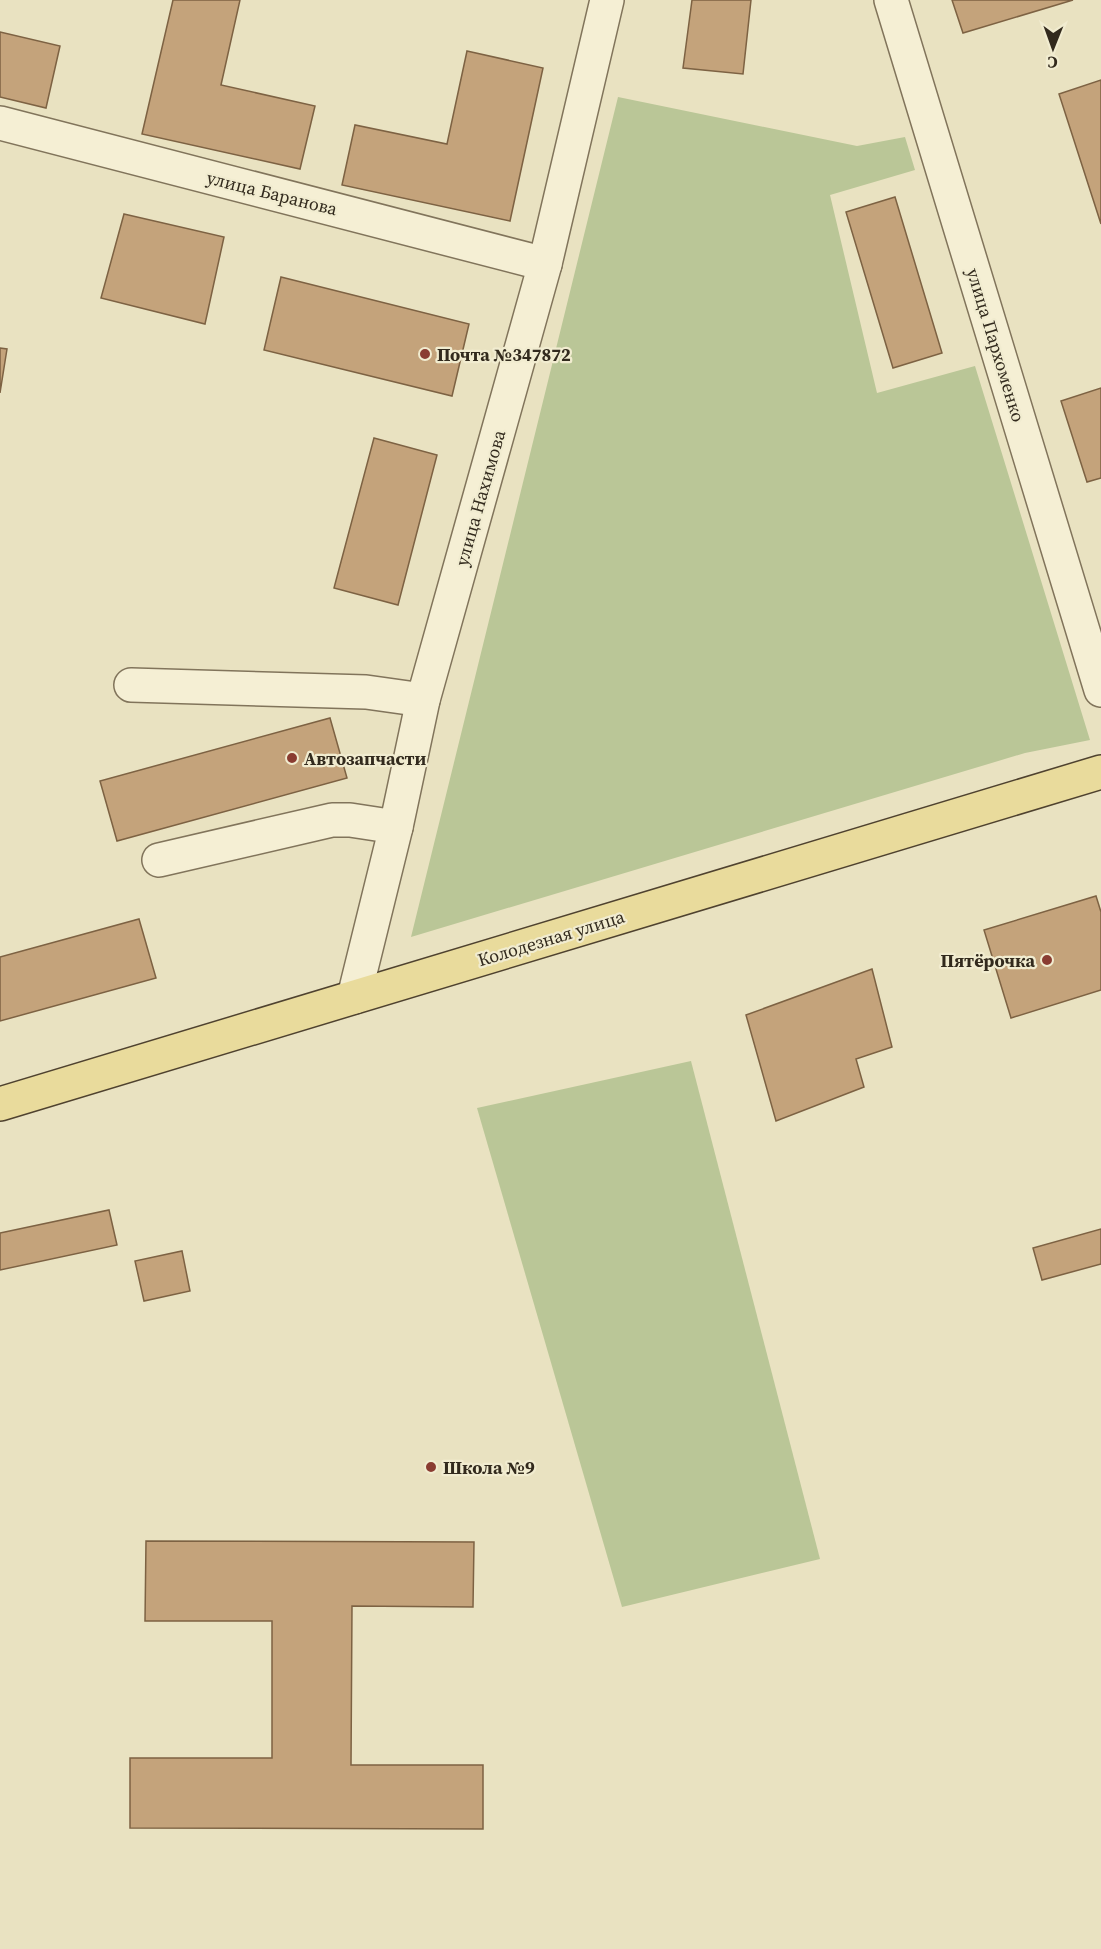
<svg xmlns="http://www.w3.org/2000/svg" width="1101" height="1949" font-family="'Source Serif 4',serif">
	<style>
		.green { fill: #bac697 }
		.building { fill: #c4a37b; stroke: #7d6243; stroke-width: 1.5 }
		.lines { fill: none; stroke-linecap: round; stroke-linejoin: round }
		.minor-casing { stroke: #81745b; stroke-width: 36 }
		.major-casing { stroke: #4f422f; stroke-width: 36 }
		.minor { stroke: #f5efd4; stroke-width: 33 }
		.major { stroke: #e9db9c; stroke-width: 33 }
		.poi-dot { fill: #8a3c31; stroke: #f1ecd0; stroke-width: 2 }
		.labels { text-anchor: middle; dominant-baseline: central; stroke-width: 4.5; stroke-linejoin: round; paint-order: stroke }
		.street-label { font-size: 18px; fill: #322a1d; stroke: #f1ecd0 }
		.poi-label { font-size: 18px; font-weight: bold; fill: #322a1d; stroke: #f1ecd0; text-anchor: start }
	</style>
	<rect width="100%" height="100%" fill="#e9e2c1"/>
	<!-- green -->
	<g class="green">
		<polygon points="618,97 857,146 905,137 915,170 830,195 877,393 975,366 1090,740 1025,753 411,937"/>
		<polygon points="691,1061 820,1559 622,1607 477,1108"/>
	</g>
	<!-- building -->
	<g class="building">
		<polygon points="173,0 240,0 221,85 315,106 300,169 142,134"/>
		<polygon points="692,0 751,0 743,74 683,68"/>
		<polygon points="952,0 1073,0 963,33"/>
		<polygon points="0,32 60,46 46,108 0,97"/>
		<polygon points="467,51 543,68 510,221 342,185 355,125 447,144"/>
		<polygon points="1101,80 1101,224 1059,94"/>
		<polygon points="895,197 942,353 893,368 846,212"/>
		<polygon points="124,214 224,237 205,324 101,298"/>
		<polygon points="281,277 469,324 452,396 264,350"/>
		<polygon points="0,348 7,349 0,393"/>
		<polygon points="1101,388 1101,478 1087,482 1061,401"/>
		<polygon points="374,438 437,455 398,605 334,588"/>
		<polygon points="330,718 347,778 117,841 100,781"/>
		<polygon points="1096,896 1101,912 1101,990 1011,1018 984,930"/>
		<polygon points="139,919 156,978 0,1021 0,957"/>
		<polygon points="872,969 892,1047 856,1059 864,1087 776,1121 746,1015"/>
		<polygon points="109,1210 117,1245 0,1270 0,1233"/>
		<polygon points="1101,1229 1101,1264 1042,1280 1033,1248"/>
		<polygon points="182,1251 190,1291 144,1301 135,1261"/>
		<polygon points="146,1541 474,1542 473,1607 352,1606 351,1765 483,1765 483,1829 130,1828 130,1758 272,1758 272,1621 145,1621"/>
	</g>
	<g class="lines">
		<!-- minor casing -->
		<g class="minor-casing">
			<g id="minor">
				<polyline points="891,0 1101,690"/>
				<polyline points="0,123 545,264"/>
				<polyline points="131,685 366,692 423,700"/>
				<polyline points="159,860 332,820 350,820 396,827"/>
				<polyline points="354,997 396,827 423,700 545,264 607,0"/>
			</g>
		</g>
		<!-- major casing -->
		<g class="major-casing">
			<polyline id="major" points="0,1104 1101,772"/>
		</g>
		<!-- minor -->
		<use href="#minor" class="minor"/>
		<!-- major -->
		<use href="#major" class="major"/>
	</g>
	<!-- markers -->
	<g class="poi-dot">
		<circle cx="425" cy="354" r="6"/>
		<circle cx="292" cy="758" r="6"/>
		<circle cx="1047" cy="960" r="6"/>
		<circle cx="431" cy="1467" r="6"/>
	</g>
	<g class="labels">
		<!-- street labels -->
		<g class="street-label">
			<text transform="translate(272 193) rotate(14)">улица Баранова</text>
			<text transform="translate(996 345) rotate(73)">улица Пархоменко</text>
			<text transform="translate(480 498) rotate(-74)">улица Нахимова</text>
			<text transform="translate(551 938) rotate(-17)">Колодезная улица</text>
		</g>
		<!-- poi labels -->
		<g class="poi-label">
			<text x="437" y="354">Почта №347872</text>
			<text x="304" y="758">Автозапчасти</text>
			<text x="1035" y="960" text-anchor="end">Пятёрочка</text>
			<text x="443" y="1467">Школа №9</text>
		</g>
	</g>
	<!-- north arrow -->
	<g transform="translate(1053 48) rotate(181)" stroke="#f1ecd0" stroke-width="4.5" paint-order="stroke">
	<path d="M0-4.5L10 22L0 15L-10 22Z" fill="#322a1d"/>
	<text y="-9" font-size="16" font-weight="bold" text-anchor="middle" fill="#322a1d">С</text>
	</g>
</svg>
